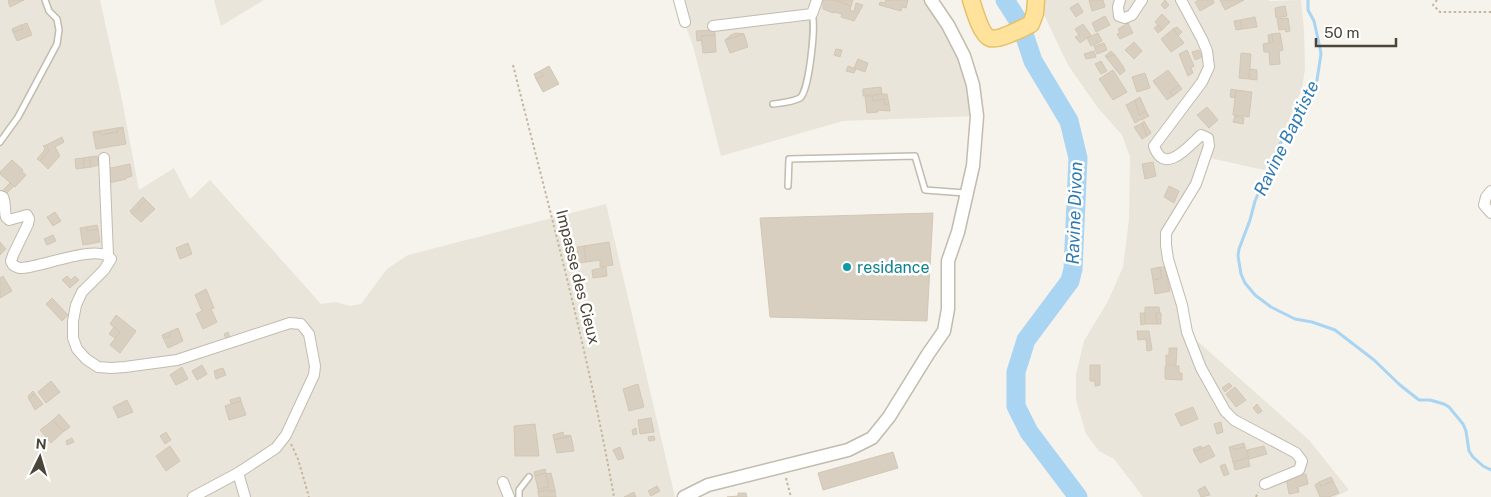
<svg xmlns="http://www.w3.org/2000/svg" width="1491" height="497" font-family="'Public Sans',sans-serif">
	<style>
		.residential { fill: #eae5da }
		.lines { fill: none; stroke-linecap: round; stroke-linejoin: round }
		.stream { stroke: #a9d4f2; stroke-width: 3 }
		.river { stroke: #a9d4f2; stroke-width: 19 }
		.building { fill: #d8cfc1; stroke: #d3c7b4 }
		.service-casing { stroke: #c2bbae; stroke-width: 8 }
		.minor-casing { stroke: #c2bbae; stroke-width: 12 }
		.tertiary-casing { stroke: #c2bbae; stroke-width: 15 }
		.primary-casing { stroke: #e6c16a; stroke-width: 19 }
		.path { stroke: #c4b79f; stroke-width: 2; stroke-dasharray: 2.5 2.5; stroke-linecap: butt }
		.service { stroke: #fff; stroke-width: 5 }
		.minor { stroke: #fff; stroke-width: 10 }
		.tertiary { stroke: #fff; stroke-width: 12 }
		.primary { stroke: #ffe39c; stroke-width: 16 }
		.culture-dot { fill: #0f9aa8; stroke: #fff; stroke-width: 2 }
		.labels { text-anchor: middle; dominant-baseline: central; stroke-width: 5; stroke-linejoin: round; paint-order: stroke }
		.culture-label { font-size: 16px; fill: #0d838f; stroke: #fff; text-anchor: start }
		.street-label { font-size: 16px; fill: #4b4439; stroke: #fff }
		.water-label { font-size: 18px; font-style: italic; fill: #2e7ab2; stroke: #fff }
	</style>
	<rect width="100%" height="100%" fill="#f6f3ec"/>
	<!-- residential -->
	<g class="residential">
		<polygon points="0,0 100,0 122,100 139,190 174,168 190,199 210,180 321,304 336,302 350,306 361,304 387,269 408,255 606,204 675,497 0,497"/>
		<polygon points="214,0 264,0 221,26"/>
		<polygon points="676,0 931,0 948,25 977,116 843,121 721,156 693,46"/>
		<polygon points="1037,0 1269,0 1269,1 1301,0 1304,30 1305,69 1302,88 1269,171 1205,157 1166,232 1187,332 1309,440 1349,490 1335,497 1143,497 1114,459 1099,451 1086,434 1076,400 1076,374 1084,341 1108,301 1123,267 1129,219 1130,157 1122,135 1098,108 1068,65"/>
	</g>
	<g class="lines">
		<!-- stream -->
		<polyline class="stream" points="1308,0 1308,10 1314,21 1320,48 1321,54 1317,80 1307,104 1280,144 1255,201 1250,220 1239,249 1238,256 1241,274 1245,283 1255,295 1271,307 1295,319 1312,322 1335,330 1374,360 1400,385 1419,400 1430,400 1444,404 1449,407 1463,424 1466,431 1469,451 1473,457 1483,466 1491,470"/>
		<!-- river -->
		<polyline class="river" points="1005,0 1021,25 1033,61 1069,121 1078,158 1073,269 1070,281 1026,340 1016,372 1016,406 1029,432 1078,497"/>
	</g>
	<!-- building -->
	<g class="building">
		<polygon points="10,0 24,0 10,7 8,1"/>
		<polygon points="823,0 834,0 851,6 850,10 854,12 856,3 863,5 854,21 841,17 842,14 834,12 833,13 823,9"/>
		<polygon points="834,0 853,0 851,6"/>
		<polygon points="886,0 908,0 906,8 902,7 901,11 879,5 880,2 885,3"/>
		<polygon points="1089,0 1103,0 1105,7 1092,11"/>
		<polygon points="1165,0 1169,5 1165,9 1161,5"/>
		<polygon points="1199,0 1213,0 1214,3 1200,11 1195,2"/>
		<polygon points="1220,0 1244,0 1225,10"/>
		<polygon points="1078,3 1083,12 1076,17 1070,8"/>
		<polygon points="1285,6 1287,16 1276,18 1275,8"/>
		<polygon points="1162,14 1170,22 1162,30 1155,22"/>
		<polygon points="1105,16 1110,25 1096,32 1092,23"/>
		<polygon points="1255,17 1257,27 1242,29 1240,20"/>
		<polygon points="1288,18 1290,31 1286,32 1285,29 1279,30 1277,19"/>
		<polygon points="1240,20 1242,29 1236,30 1234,21"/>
		<polygon points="27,23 32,35 17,41 13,32 23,29 21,25"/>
		<polygon points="1128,23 1133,33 1120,39 1117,34 1120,33 1118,29"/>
		<polygon points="1083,24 1091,35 1080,43 1075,37 1079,35 1075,29"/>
		<polygon points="21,25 23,29 13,32 12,29"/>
		<polygon points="1158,25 1162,30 1158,33 1154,28"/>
		<polygon points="1177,27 1182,32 1178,36 1173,29"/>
		<polygon points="1173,29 1184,43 1171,52 1161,39"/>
		<polygon points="715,30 715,35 701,36 702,40 697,41 696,31"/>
		<polygon points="736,33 744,34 725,40 731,35"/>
		<polygon points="1098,33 1102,41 1091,46 1087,38"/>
		<polygon points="1280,33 1283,50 1279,51 1280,64 1270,65 1269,52 1264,52 1263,44 1273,42 1272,34"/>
		<polygon points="744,34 748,47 730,53 725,40"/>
		<polygon points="1272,34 1273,42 1269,43 1268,35"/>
		<polygon points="715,35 716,52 703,53 701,36"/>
		<polygon points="1134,42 1142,51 1134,59 1125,50"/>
		<polygon points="1104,43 1107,50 1097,54 1094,46"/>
		<polygon points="836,49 842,50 840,57 834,55"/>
		<polygon points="1187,50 1194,66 1191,68 1193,73 1188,76 1179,54"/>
		<polygon points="1199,50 1202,57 1195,60 1192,52"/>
		<polygon points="1094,51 1096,57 1086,59 1084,54"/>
		<polygon points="1111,51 1115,55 1106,57 1105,56"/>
		<polygon points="1241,53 1251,54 1249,79 1239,78"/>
		<polygon points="1115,55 1123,66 1125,71 1120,75 1106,57"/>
		<polygon points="858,59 868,63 865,72 854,68"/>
		<polygon points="1101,61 1107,71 1101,74 1095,64"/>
		<polygon points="549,66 559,84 543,92 536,79 543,76 540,71"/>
		<polygon points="848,66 856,69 854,73 846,71"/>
		<polygon points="1250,69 1257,70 1257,80 1249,79"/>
		<polygon points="1113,70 1127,92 1113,100 1099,79"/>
		<polygon points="1168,70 1179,85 1170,92 1173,96 1167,100 1153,81"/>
		<polygon points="540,71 543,76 536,79 534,74"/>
		<polygon points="1145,73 1150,88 1137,92 1132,77"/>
		<polygon points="1179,85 1182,89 1173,96 1170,92"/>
		<polygon points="881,87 882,94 863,96 863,89"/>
		<polygon points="1231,89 1236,90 1235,98 1230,97"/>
		<polygon points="1236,90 1252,92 1249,117 1233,115"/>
		<polygon points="882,94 887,94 889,104 885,105 884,99 873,101 872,96"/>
		<polygon points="865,96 872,96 873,101 884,99 885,105 889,104 890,111 878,110 878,112 867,113"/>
		<polygon points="1140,97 1146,111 1139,115 1135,100"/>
		<polygon points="1135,100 1139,115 1137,116 1140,120 1135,123 1126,105"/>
		<polygon points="1207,107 1218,120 1209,128 1197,115"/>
		<polygon points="1146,111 1149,116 1141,120 1139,115"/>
		<polygon points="1235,116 1244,118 1243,124 1233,122"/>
		<polygon points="1144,121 1151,133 1147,136 1142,123"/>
		<polygon points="1142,123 1147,136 1142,139 1134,127"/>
		<polygon points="123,127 123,128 117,130 118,132 101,135 100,132 93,133 93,132"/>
		<polygon points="123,128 126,144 96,149 93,133 100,132 101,135 118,132 117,130"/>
		<polygon points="62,137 64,142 55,147 60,156 48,169 40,161 49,150 46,145"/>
		<polygon points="46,145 49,150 40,161 37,159 44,151 45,148 43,146"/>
		<polygon points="97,156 99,165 91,167 89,157"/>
		<polygon points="89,157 91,167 84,168 83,158"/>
		<polygon points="83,158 84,168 76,169 75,159"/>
		<polygon points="12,160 23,170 22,172 26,175 15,187 0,174 0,172"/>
		<polygon points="1153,162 1156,176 1145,179 1142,164"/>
		<polygon points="130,164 132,176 126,178 126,179 109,183 106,169"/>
		<polygon points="10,183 14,186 7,193 2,191"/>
		<polygon points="1169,186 1179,191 1174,203 1164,197"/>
		<polygon points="143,197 146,200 132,214 130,211"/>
		<polygon points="146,200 155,209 141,222 132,214"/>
		<polygon points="55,212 61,221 53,226 47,217"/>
		<polygon points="933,213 927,321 770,317 760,218"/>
		<polygon points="97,225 98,229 87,231 86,227"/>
		<polygon points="86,227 87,231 98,229 100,242 83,245 80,228"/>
		<polygon points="53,235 56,241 47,245 44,239"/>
		<polygon points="0,242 6,249 0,255"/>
		<polygon points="609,242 613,265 600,267 600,260 586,262 584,246"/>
		<polygon points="188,243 192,254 180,259 176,248"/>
		<polygon points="584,246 586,262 579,263 577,247"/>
		<polygon points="606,267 607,276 593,278 592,270"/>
		<polygon points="1160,267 1162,278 1153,280 1151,269"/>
		<polygon points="1160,267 1165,267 1170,291 1155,294 1153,280 1162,278"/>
		<polygon points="3,276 12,291 0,298 0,278"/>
		<polygon points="67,276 71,280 75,276 79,280 70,288 62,280"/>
		<polygon points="206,289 214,308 211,309 217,322 203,329 196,314 202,311 195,295"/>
		<polygon points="52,298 68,315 62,321 46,304"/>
		<polygon points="1145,307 1159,307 1160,313 1156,313 1157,324 1145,324"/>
		<polygon points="1140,313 1145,313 1145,324 1141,325"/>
		<polygon points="1156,313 1161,313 1161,324 1157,324"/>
		<polygon points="116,315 136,331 120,353 110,345 120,332 110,324"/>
		<polygon points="114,327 120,332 115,338 109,334"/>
		<polygon points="178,328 183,341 168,348 163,338 170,336 169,332"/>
		<polygon points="1137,331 1149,331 1152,350 1147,351 1146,339 1138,340"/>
		<polygon points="169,332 170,336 163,338 162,335"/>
		<polygon points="228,332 230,338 226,339 224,334"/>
		<polygon points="1169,348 1177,348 1176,365 1166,365 1166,355 1169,355"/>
		<polygon points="202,365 207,374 197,380 192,371"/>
		<polygon points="1090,365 1100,365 1100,385 1095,386 1095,381 1090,381"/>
		<polygon points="1165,366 1179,366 1179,373 1182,373 1182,380 1165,379"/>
		<polygon points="182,367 188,379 176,385 170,375"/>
		<polygon points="223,368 226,375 216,379 214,371"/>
		<polygon points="51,381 60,392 46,403 38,392"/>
		<polygon points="1229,383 1232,386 1225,392 1222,388"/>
		<polygon points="638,384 644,407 629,411 623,389"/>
		<polygon points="1235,387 1246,400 1236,407 1226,394"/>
		<polygon points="33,391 35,394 29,399 28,396"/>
		<polygon points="35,394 43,404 35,410 29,399"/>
		<polygon points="240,397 241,401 231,404 230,400"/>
		<polygon points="127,400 133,412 118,418 113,407"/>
		<polygon points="241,401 246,415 229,420 225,406"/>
		<polygon points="1257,404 1262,411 1258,414 1253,408"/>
		<polygon points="1193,407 1198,419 1181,426 1175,414"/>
		<polygon points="59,414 70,427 63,432 53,420"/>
		<polygon points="651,418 654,432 640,434 638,420"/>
		<polygon points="53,420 63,432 51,443 40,430"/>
		<polygon points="1221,422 1223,432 1217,434 1214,424"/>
		<polygon points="535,424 539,456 515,456 514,426"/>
		<polygon points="636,428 637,434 633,435 632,430"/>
		<polygon points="166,432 171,440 165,444 160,436"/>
		<polygon points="563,432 564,436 570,435 571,436 554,440 553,435"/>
		<polygon points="571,436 574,451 557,453 554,440"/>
		<polygon points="654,436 655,440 649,441 648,437"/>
		<polygon points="72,438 74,442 67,445 66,441"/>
		<polygon points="1244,443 1245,447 1234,450 1233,446"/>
		<polygon points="1209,445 1215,456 1200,463 1194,452"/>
		<polygon points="170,446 180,461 166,471 156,456"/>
		<polygon points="1201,446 1202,448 1194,452 1193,449"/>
		<polygon points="1233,446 1234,450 1245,447 1248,458 1233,462 1229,447"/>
		<polygon points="1264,446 1267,454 1249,459 1247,450"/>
		<polygon points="620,447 624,458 618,460 613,450"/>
		<polygon points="893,452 898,468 823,490 818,473"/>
		<polygon points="1248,458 1250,466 1235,470 1233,462"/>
		<polygon points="1225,464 1229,474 1224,476 1220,466"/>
		<polygon points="545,469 546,473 535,476 534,472"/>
		<polygon points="546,473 549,487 538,489 535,476"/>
		<polygon points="551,473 555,490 550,492 550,490 538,492 538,489 549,487 546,474"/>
		<polygon points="1306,474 1308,484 1298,487 1299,492 1289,494 1286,478"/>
		<polygon points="1331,477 1333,481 1321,486 1319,482"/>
		<polygon points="1333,481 1339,493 1329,497 1320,497 1315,485 1319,482 1321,486"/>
		<polygon points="657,486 660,491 651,496 648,491"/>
		<polygon points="1205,486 1210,495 1201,497 1198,490"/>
		<polygon points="550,490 550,492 555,490 556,497 539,497 538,492"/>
		<polygon points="634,492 636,497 624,497"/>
		<polygon points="738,493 746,493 747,497 727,497 738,496"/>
	</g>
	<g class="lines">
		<!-- service casing -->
		<g class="service-casing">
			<g id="service">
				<path d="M773,104C781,103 793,102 800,98C809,91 816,26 812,14"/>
				<polyline points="0,142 18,117 57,44 59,30 57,19 49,11 45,0"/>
				<polyline points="788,186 789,159 915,156 925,190 965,193"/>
				<polyline points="519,497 519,490 529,477"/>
			</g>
		</g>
		<!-- minor casing -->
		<g class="minor-casing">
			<g id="minor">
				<polyline points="679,0 685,22"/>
				<polyline points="1120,0 1118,7 1119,16 1125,18 1132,15 1142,0"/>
				<path d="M1181,0L1202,39L1207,51L1209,67L1202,82L1154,146C1164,176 1188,147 1201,135L1208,138L1209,146L1196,184L1166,233V245L1168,259L1182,305L1187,332L1201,368L1225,411L1234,420L1296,453L1302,461L1299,470L1265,484"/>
				<polyline points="713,26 812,14 817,0"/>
				<polyline points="104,158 108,255"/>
				<polyline points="1491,191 1486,197 1484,205 1491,213"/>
				<path d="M0,196L3,197C6,203 4,210 6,217L9,220L27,215L29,219L28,224L13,255L11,261L13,265C14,266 19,268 20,268C38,269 99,242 111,259L104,270L82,292L76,305L73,321V338L77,349L86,359L98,367L111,368L125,367L177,360L290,323L301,324L309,334L315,366L314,375L286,435L276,448L238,473L245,497"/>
				<polyline points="503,482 509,497"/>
				<polyline points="193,497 238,473"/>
			</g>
		</g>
		<!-- tertiary casing -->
		<g class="tertiary-casing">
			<polyline id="tertiary" points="684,497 708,485 848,450 872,438 889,417 928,354 944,331 948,309 948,261 958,232 973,166 977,116 973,85 964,56 948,25 931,0"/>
		</g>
		<!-- primary casing -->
		<g class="primary-casing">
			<path id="primary" d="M971,0C974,9 981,35 990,38C998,41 1023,28 1031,24L1035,13L1036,0"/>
		</g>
		<!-- path -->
		<g class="path">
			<polyline points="1437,0 1433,5 1440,12 1491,12"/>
			<path d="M513,65C549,208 588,351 614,497"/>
			<polyline points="291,444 298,459 309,497"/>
			<polyline points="786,478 791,497"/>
			<polyline points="1256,497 1258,492"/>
		</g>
		<!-- service -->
		<use href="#service" class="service"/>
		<!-- minor -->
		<use href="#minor" class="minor"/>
		<!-- tertiary -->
		<use href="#tertiary" class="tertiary"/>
		<!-- primary -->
		<use href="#primary" class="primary"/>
	</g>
	<!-- markers -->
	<circle class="culture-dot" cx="847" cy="267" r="5"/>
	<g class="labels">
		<!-- culture labels -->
		<g class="culture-label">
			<text x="857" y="267">residance</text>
		</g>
		<!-- street labels -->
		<g class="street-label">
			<text transform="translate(578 277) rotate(76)">Impasse des Cieux</text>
		</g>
		<!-- water labels -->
		<g class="water-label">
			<text transform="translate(1286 138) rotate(-64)">Ravine Baptiste</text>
			<text transform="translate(1074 213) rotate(-88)">Ravine Divon</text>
		</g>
	</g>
	<!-- north arrow -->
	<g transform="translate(40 457) rotate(5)" stroke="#ffffff" stroke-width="4" paint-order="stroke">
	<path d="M0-4L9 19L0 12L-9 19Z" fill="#4b4439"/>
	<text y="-8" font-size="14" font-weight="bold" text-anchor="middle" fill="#4b4439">N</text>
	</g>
	<!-- scale -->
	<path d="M1316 38v8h80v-8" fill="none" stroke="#4b4439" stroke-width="2.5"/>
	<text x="1324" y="38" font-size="15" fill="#4b4439" stroke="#ffffff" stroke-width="4" paint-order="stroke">50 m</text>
</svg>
